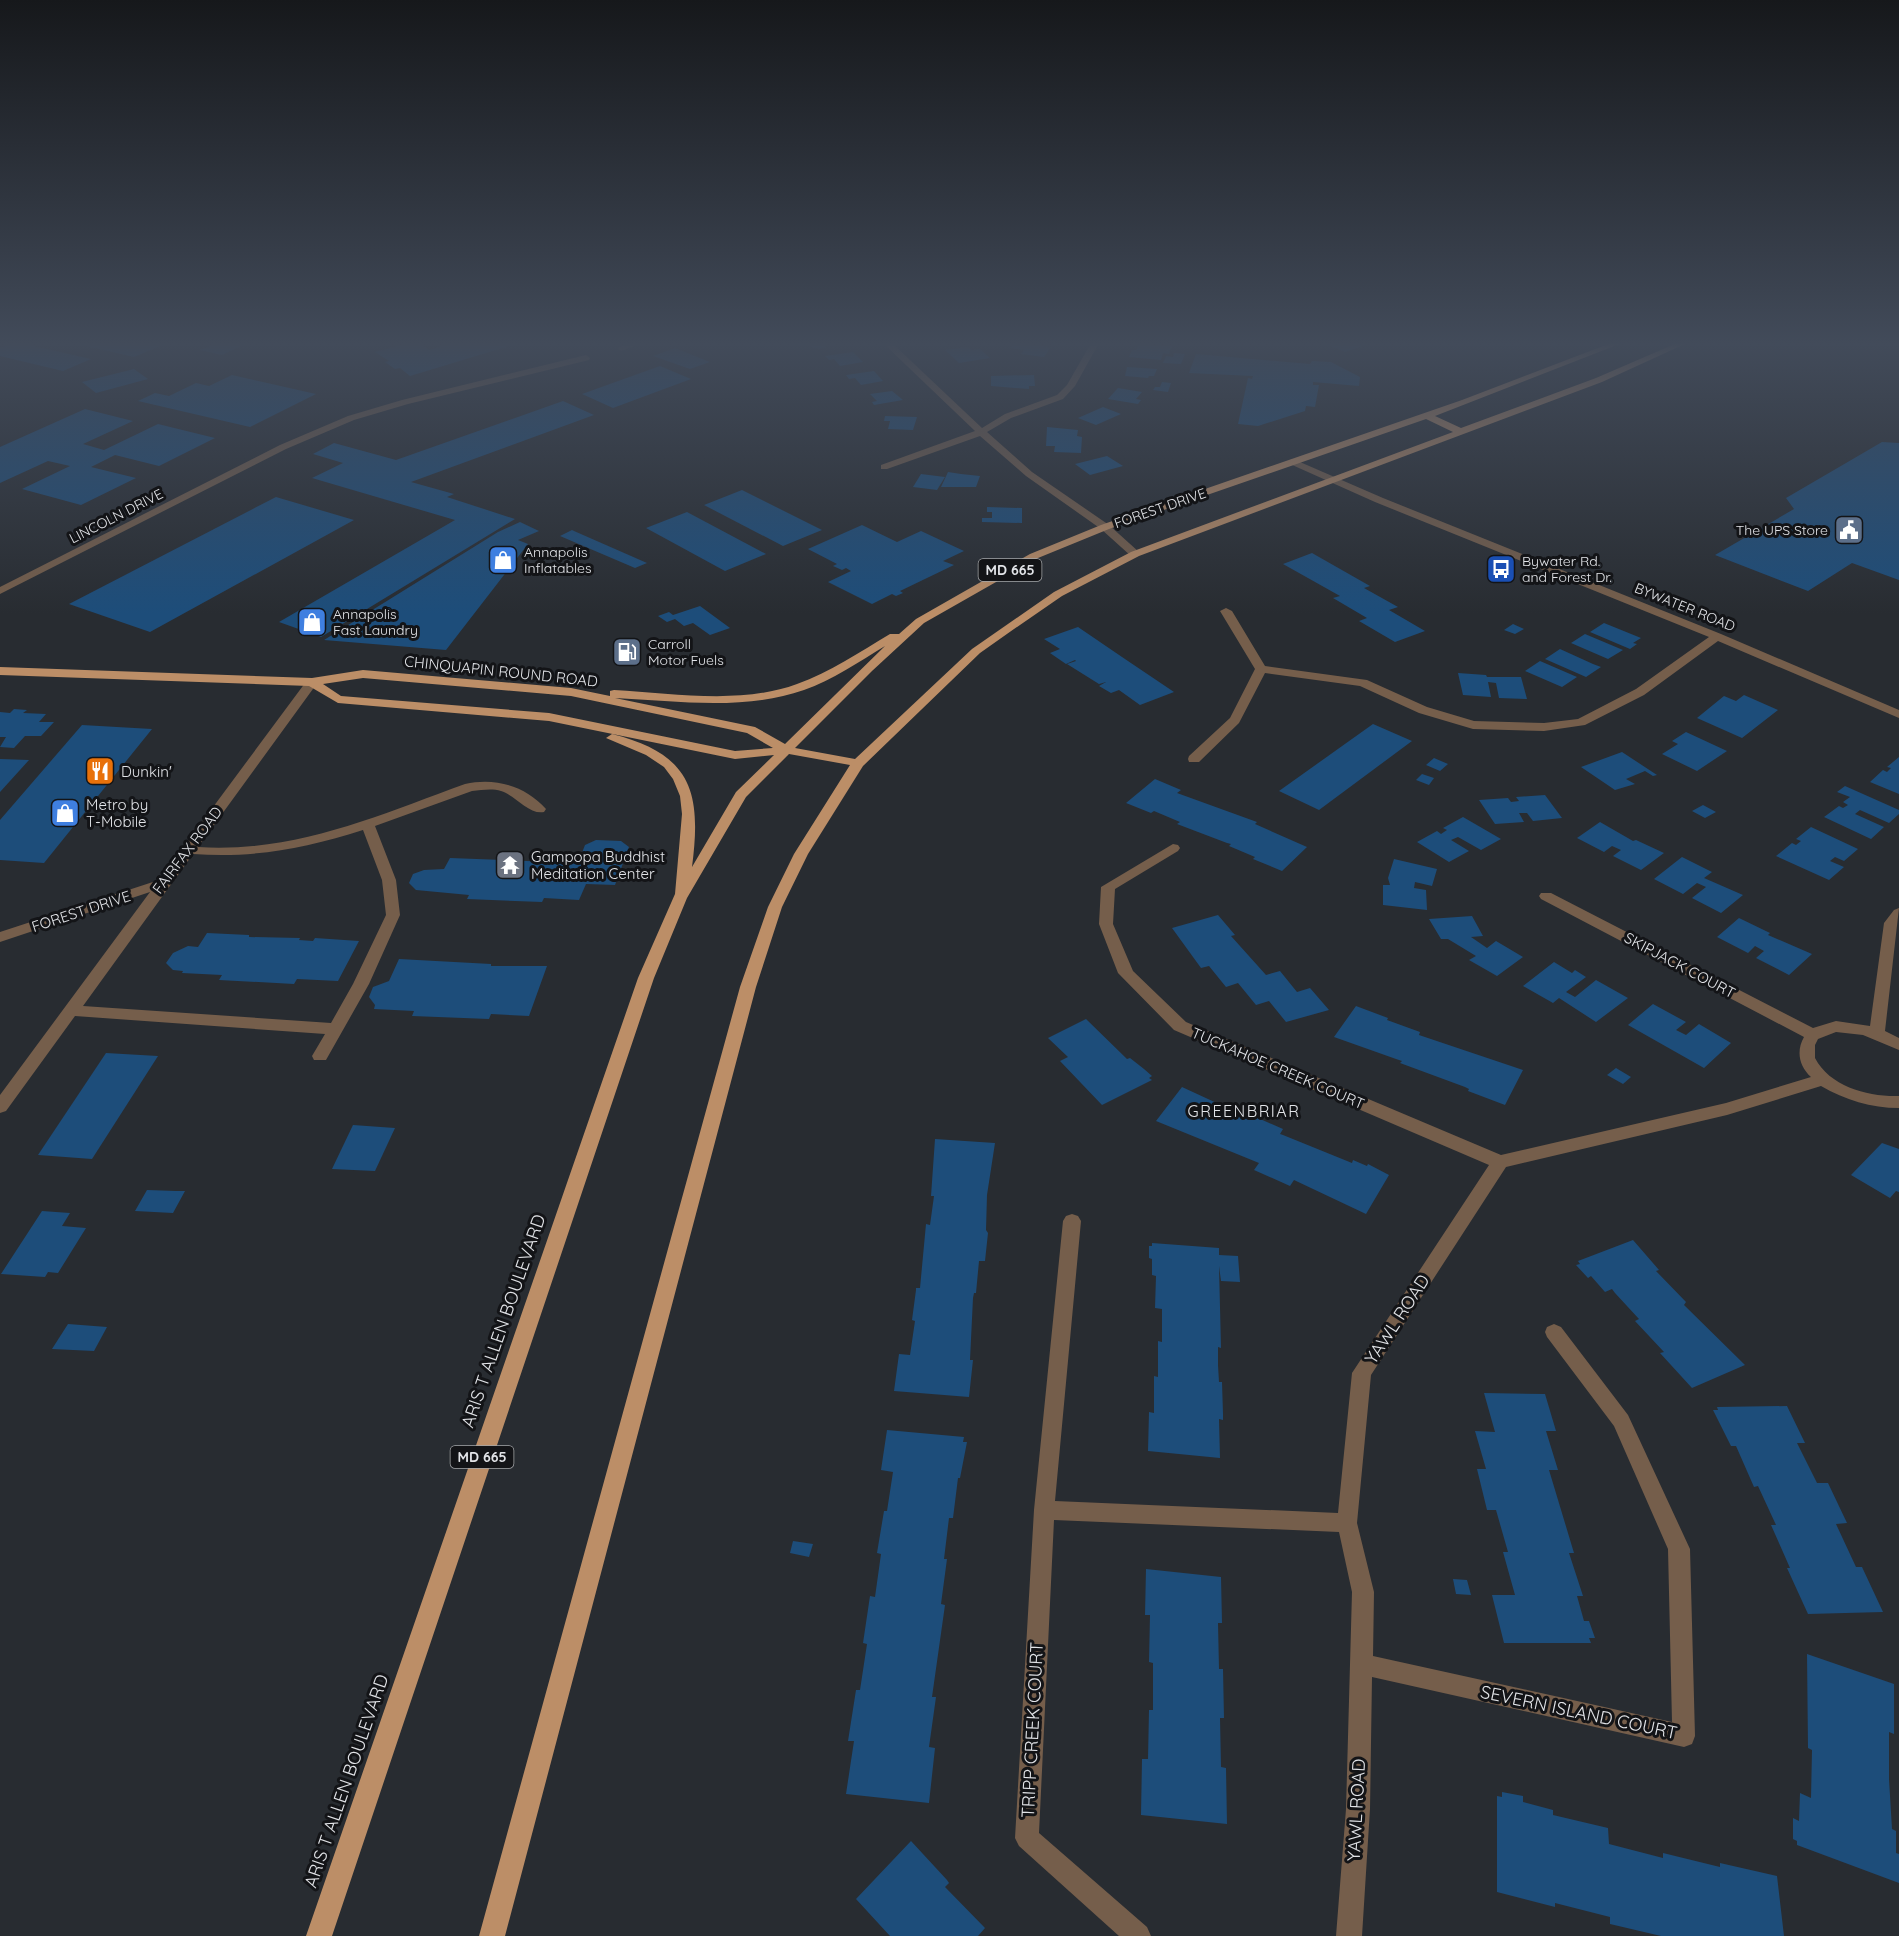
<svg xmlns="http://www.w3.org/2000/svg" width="1899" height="1936" font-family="Quicksand,sans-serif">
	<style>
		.building { fill: #1d4d7a }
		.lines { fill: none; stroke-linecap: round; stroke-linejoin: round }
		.minor { fill: #755e4b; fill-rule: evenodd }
		.major { fill: #bc8e67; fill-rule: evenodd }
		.labels { text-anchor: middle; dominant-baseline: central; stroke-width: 6; stroke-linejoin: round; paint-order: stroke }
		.far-street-label { font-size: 14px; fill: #e2e4e8; stroke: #131417 }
		.far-poi-label { font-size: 14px; fill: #e2e4e8; stroke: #131417; text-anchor: start }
		.shield { fill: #131417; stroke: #a4a6a9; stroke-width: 1.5 }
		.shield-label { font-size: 14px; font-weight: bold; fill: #e2e4e8 }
		.street-label { font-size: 15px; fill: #e2e4e8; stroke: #131417 }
		.poi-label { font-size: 15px; fill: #e2e4e8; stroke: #131417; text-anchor: start }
		.neighbourhood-label { font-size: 16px; letter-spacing: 1.5px; fill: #e2e4e8; stroke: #131417 }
		.near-street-label { font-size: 18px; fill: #e2e4e8; stroke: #131417 }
	</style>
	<rect width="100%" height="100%" fill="#282c31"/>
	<!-- building -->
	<g class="building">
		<polygon points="13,343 20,343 91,359 63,371 0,356 0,348"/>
		<polygon points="73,343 167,343 134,357"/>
		<polygon points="217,343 239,343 245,344 222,355 200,350"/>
		<polygon points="409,343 419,343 429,350 452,343 519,343 410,376 400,368 395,369 385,362 389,361 375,352"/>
		<polygon points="797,343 825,343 821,345 826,347 819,349 808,346 811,345 809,344 802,346 793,344"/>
		<polygon points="1014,343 1051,347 1044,357 1021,354 1024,350 1010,348"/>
		<polygon points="1325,343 1371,343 1345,352"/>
		<polygon points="1139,344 1172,346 1169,354 1163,353 1161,360 1129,357 1132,350 1136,350"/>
		<polygon points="968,347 972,350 980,349 990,358 959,363 945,350"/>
		<polygon points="675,348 710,362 690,369 653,356"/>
		<polygon points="853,352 863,362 840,366 834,359 829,360 825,356"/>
		<polygon points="1174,353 1185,354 1181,364 1163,363 1166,356 1173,357"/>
		<polygon points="1196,354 1310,364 1312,361 1331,362 1360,377 1359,386 1313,382 1313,385 1319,385 1315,407 1306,406 1305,411 1258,426 1238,424 1248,378 1252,379 1253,376 1189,373"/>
		<polygon points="660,366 691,379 613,408 582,394"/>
		<polygon points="1127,367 1157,369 1154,376 1149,376 1148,378 1125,376"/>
		<polygon points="134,369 148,379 96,393 82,382"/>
		<polygon points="874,371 883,381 861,385 855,378 849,379 846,375"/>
		<polygon points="232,375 316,394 250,427 138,401 155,393 169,396 196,383 209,386"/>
		<polygon points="1034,375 1035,386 1029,386 1029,389 991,386 991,376"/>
		<polygon points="1162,382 1171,383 1168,392 1153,390 1155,387 1160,387"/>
		<polygon points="1118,388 1142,392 1136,399 1141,400 1138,404 1108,399"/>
		<polygon points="892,391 903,400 874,405 872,402 877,401 870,394"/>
		<polygon points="563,401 594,415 411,482 454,494 447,497 515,519 321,637 279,622 455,520 312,478 343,463 313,454 334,443 396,460"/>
		<polygon points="1103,407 1121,414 1096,425 1078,418"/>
		<polygon points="85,409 133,421 83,444 104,450 158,424 215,438 159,466 115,455 91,467 136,478 81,505 22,489 70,466 48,461 0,483 0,447"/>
		<polygon points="885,416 917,417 913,430 888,429 890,421 884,421"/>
		<polygon points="1047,427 1078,430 1077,436 1082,437 1081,453 1054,452 1055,446 1046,446"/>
		<polygon points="1882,442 1899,443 1899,580 1852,563 1808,591 1715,555 1794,509 1786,498"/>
		<polygon points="1107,456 1123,466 1090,475 1075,464"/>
		<polygon points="948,472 961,474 980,476 976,487 941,487"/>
		<polygon points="921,474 945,477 937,490 913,487"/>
		<polygon points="742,490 822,530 783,546 704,505"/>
		<polygon points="276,497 354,520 150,632 69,604"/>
		<polygon points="987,507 1022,508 1022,523 982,522 982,518 992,518 992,512 987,512"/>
		<polygon points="687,512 766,554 725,571 646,528"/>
		<polygon points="520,522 539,531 518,540 528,544 446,650 324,640 498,532"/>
		<polygon points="862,525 897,542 921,531 964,551 943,561 954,565 900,591 903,593 896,596 892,594 872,604 828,582 851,571 846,568 842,570 833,566 837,564 808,549"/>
		<polygon points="572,530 574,531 647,563 635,568 560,536"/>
		<polygon points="1312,553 1370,586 1364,588 1398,607 1389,610 1425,631 1395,642 1359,621 1367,618 1333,598 1340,596 1283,564"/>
		<polygon points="700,606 730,628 710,635 693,623 684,626 675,619 667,622 658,616 669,612 673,615"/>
		<polygon points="1604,623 1641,638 1633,643 1637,644 1630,649 1590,632"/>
		<polygon points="1513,624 1524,629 1515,634 1504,630"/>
		<polygon points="1078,627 1122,657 1174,692 1140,705 1119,690 1111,693 1099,686 1106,682 1099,684 1067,664 1076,661 1075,660 1066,664 1050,653 1060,649 1044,639"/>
		<polygon points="1585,634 1623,650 1608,659 1571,643"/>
		<polygon points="1560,649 1593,664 1601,667 1586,677 1545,659"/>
		<polygon points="1540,661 1577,677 1562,687 1525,671"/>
		<polygon points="1458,673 1486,675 1487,677 1521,677 1527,699 1499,698 1496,683 1488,682 1491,697 1463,695"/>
		<polygon points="1744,695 1778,710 1742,738 1697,718 1724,696 1736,701"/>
		<polygon points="14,709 27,710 23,713 46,714 39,722 54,722 41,736 25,736 14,748 0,747 6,737 0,737 0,712 10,713"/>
		<polygon points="1373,724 1412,741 1319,810 1279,791"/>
		<polygon points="82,725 152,729 44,863 0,860 0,820"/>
		<polygon points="1686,732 1727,751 1697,771 1662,754 1678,744 1672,741"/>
		<polygon points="1622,752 1657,775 1653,776 1645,771 1626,779 1635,784 1615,790 1581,767"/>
		<polygon points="1899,757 1899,794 1870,782 1883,770 1887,772 1891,768 1887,767"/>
		<polygon points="1434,758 1448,764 1440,771 1426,765"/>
		<polygon points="0,759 29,760 0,792"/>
		<polygon points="1422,774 1434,778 1429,785 1416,780"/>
		<polygon points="1155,779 1181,790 1177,793 1257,822 1255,824 1307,847 1282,871 1253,859 1255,857 1229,846 1231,844 1227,843 1177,824 1180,822 1154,811 1151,813 1126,803"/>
		<polygon points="1845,786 1899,810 1899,814 1889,823 1860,810 1855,814 1884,827 1871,839 1824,817 1839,806 1843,808 1848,805 1843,802 1850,797 1837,792"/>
		<polygon points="1545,795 1562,818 1533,821 1527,813 1519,813 1524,822 1495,824 1479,800 1508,798 1511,802 1519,801 1516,797"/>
		<polygon points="1703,805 1716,812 1705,818 1692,811"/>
		<polygon points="1463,817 1501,839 1481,850 1458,837 1451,840 1469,851 1449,862 1417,842 1437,831 1441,834 1447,830 1443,828"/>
		<polygon points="1600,822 1633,841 1636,840 1664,853 1641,870 1613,856 1621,850 1612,846 1604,852 1577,838"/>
		<polygon points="1811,827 1858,849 1844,861 1835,857 1830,861 1844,867 1829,880 1776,856 1792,843 1796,845 1801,841 1796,839"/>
		<polygon points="596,840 621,841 629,847 615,885 586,884 579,900 544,898 542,902 467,899 469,895 416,890 409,883 413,874 424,870 444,869 450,858 578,863 585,845"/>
		<polygon points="1682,857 1712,872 1704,878 1743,895 1721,913 1692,898 1706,887 1697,883 1683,894 1654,879"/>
		<polygon points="1394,859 1437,869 1432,886 1415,882 1414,888 1426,890 1427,910 1383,905 1383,885 1390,885 1388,878"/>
		<polygon points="1218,915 1235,935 1231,936 1266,975 1280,971 1297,992 1310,988 1329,1010 1286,1022 1269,1001 1256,1005 1238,983 1226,987 1209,966 1201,968 1172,928"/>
		<polygon points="1472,916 1483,936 1471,937 1487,948 1496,941 1523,957 1497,976 1469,960 1476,956 1448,939 1441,939 1429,919"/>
		<polygon points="1739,918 1770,933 1768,935 1812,954 1789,975 1756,958 1764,951 1755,946 1748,953 1717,937"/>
		<polygon points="207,933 249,935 249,937 300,938 299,940 313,941 315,938 359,941 338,981 297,979 294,984 219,980 222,975 182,973 183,971 173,970 166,963 173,953 188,946 198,947"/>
		<polygon points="399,959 491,964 491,966 547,966 529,1016 491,1014 489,1019 412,1016 414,1011 374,1009 375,1005 369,997 373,987 389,981"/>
		<polygon points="1554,962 1572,973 1575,970 1586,977 1566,992 1575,997 1596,980 1628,998 1596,1022 1559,998 1553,1003 1523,986"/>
		<polygon points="1653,1004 1686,1022 1676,1030 1686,1035 1699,1024 1731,1043 1704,1068 1628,1025"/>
		<polygon points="1356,1006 1388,1018 1387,1020 1420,1032 1419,1035 1523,1070 1505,1105 1468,1091 1469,1089 1465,1087 1400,1063 1402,1061 1396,1059 1334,1037"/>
		<polygon points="1086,1019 1127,1059 1130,1058 1144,1069 1152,1076 1149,1078 1152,1080 1102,1105 1060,1061 1068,1057 1048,1038"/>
		<polygon points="106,1053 158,1056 92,1159 38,1155"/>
		<polygon points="1616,1068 1631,1077 1623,1084 1607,1075"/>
		<polygon points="1182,1087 1247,1117 1249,1114 1283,1129 1280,1134 1283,1135 1352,1163 1353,1160 1367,1166 1368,1164 1389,1175 1366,1214 1294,1180 1290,1186 1254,1170 1259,1163 1156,1121"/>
		<polygon points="353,1125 395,1128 375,1171 332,1169"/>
		<polygon points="935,1139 995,1143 987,1195 986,1230 988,1233 985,1261 979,1261 976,1293 974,1293 973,1298 970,1360 973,1360 969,1397 894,1391 899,1354 910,1355 915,1321 912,1320 916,1290 916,1288 920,1288 926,1224 930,1225 934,1196 931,1196"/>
		<polygon points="1882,1143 1899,1149 1899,1192 1896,1191 1890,1198 1851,1175"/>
		<polygon points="147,1190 176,1191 185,1191 173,1213 135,1211"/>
		<polygon points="42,1211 70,1213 62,1226 86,1228 58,1273 48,1272 45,1277 1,1274"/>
		<polygon points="1633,1240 1659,1270 1656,1271 1686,1302 1684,1305 1745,1365 1692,1388 1660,1353 1664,1352 1635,1321 1639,1319 1615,1293 1612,1289 1605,1292 1591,1276 1588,1278 1576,1265 1580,1264 1578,1261"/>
		<polygon points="1152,1243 1219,1248 1219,1255 1238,1256 1240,1282 1221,1281 1219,1266 1221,1348 1218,1347 1218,1365 1219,1382 1222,1382 1223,1414 1223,1420 1219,1419 1220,1458 1148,1451 1149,1412 1154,1413 1154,1376 1158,1377 1158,1341 1162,1342 1162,1309 1155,1308 1156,1276 1152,1275 1152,1259 1149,1258 1149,1246 1152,1246"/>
		<polygon points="68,1324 107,1327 94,1351 52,1349"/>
		<polygon points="1484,1393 1545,1394 1556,1431 1546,1431 1558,1470 1549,1470 1574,1553 1569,1553 1583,1596 1577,1596 1584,1621 1589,1621 1595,1638 1589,1638 1591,1643 1504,1643 1492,1595 1515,1595 1503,1552 1508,1552 1496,1510 1487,1510 1477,1469 1486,1469 1475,1431 1495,1432"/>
		<polygon points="1787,1406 1805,1443 1797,1443 1817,1483 1828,1483 1847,1523 1836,1524 1856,1567 1862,1567 1883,1612 1808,1614 1787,1568 1790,1568 1771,1525 1776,1525 1758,1486 1754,1487 1736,1446 1731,1446 1713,1410 1718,1410 1717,1407"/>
		<polygon points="887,1430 964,1437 963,1442 967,1442 960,1478 958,1478 953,1518 949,1518 944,1559 947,1559 941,1604 945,1605 932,1697 936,1697 929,1747 935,1748 929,1803 846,1794 854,1741 848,1741 856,1690 860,1690 867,1644 863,1643 870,1596 875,1597 881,1554 877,1553 884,1511 887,1511 893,1472 881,1470"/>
		<polygon points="793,1541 813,1544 809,1557 790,1553"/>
		<polygon points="1146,1569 1221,1577 1222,1623 1218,1623 1219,1669 1223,1669 1224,1718 1220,1718 1221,1767 1226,1768 1227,1824 1141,1815 1142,1759 1148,1759 1149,1710 1153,1710 1153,1663 1149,1662 1150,1615 1145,1615"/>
		<polygon points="1453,1579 1467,1580 1471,1595 1456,1594"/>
		<polygon points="1807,1654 1894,1684 1894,1734 1889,1732 1889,1779 1892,1829 1896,1831 1896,1853 1899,1854 1899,1883 1797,1845 1797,1841 1793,1839 1793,1818 1799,1821 1800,1793 1811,1798 1812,1750 1808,1748"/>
		<polygon points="1502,1792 1523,1796 1523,1802 1553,1810 1553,1815 1608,1828 1609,1844 1663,1858 1663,1853 1720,1867 1720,1863 1777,1876 1784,1936 1661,1936 1610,1924 1610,1917 1555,1903 1555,1907 1497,1892 1497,1796 1502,1797"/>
		<polygon points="911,1841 947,1880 949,1883 945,1887 985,1928 978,1936 890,1936 856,1899"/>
	</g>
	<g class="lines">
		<!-- minor -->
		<g class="minor">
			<polygon points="630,343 642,343 621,351 617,348"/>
			<polygon points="883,343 892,343 982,428 1005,414 1057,395 1067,385 1091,343 1099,343 1075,386 1063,399 1011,418 987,432 1032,472 1109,525 1139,552 1139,556 1131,556 1101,529 1026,476 980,436 887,469 881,469 881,465 975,431"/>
			<polygon points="586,355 590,358 589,360 408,404 354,420 286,449 0,594 0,587 280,445 348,416 402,400"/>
			<polygon points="1293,459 1383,498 1721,634 1899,710 1899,718 1718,641 1644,695 1585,725 1544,731 1473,729 1419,713 1360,686 1265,673 1239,723 1199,762 1189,762 1188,759 1189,756 1230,718 1255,669 1220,611 1226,608 1232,611 1265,666 1367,680 1427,707 1474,721 1544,723 1578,719 1636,689 1709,637 1375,502 1290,464 1290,460"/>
			<path d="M312,678L318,682L198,847C295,853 377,816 465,784C495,777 526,786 546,809L544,812C529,815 515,795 501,791C492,788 482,790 472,791L375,826L396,880L400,915L369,984L326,1060H314L312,1056L325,1034L75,1016L6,1111L0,1113V1095L150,892L0,942V932L159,880L308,679ZM363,830L382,880L386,915L353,984L331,1023L83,1006L193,854C256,858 303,849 363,830Z"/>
			<path d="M1173,844L1178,845L1180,848L1178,851L1115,889L1113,924L1133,971L1186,1022L1501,1155L1726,1103L1811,1077C1799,1066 1796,1051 1804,1037L1541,899L1539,896L1541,893H1551L1813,1028L1836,1021L1870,1026L1884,923L1894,910L1899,908L1885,1031L1899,1038V1050L1863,1035L1836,1032L1818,1039L1815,1045V1058C1830,1087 1869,1097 1899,1096V1108C1871,1108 1845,1100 1821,1086L1727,1115L1506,1167L1371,1375L1357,1523L1374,1592L1373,1656L1672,1722L1668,1549L1614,1426L1547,1337L1545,1332L1547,1327L1554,1324L1561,1327L1628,1415L1690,1549L1695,1736L1692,1744L1684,1747L1372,1677L1370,1809L1362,1936H1336L1346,1809L1352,1592L1339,1532L1054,1520L1039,1833L1147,1927L1151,1936H1119L1019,1846L1015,1838L1034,1510L1063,1221L1066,1216L1072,1214L1078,1216L1081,1221L1055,1501L1338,1513L1352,1373L1489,1165L1174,1030L1118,973L1099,924L1101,887Z"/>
		</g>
		<!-- major -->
		<path class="major" d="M1611,343H1622L1435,416L1461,428L1596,378L1677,343H1687L1602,382L1139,556L1062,596L1014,629L980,653L863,766L808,854L782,907L756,987L505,1936H479L740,987L768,907L794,854L850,765L789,754L746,797L687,898L654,978L332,1936H306L638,978L675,894L682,814L680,796L673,779L664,767L646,755L606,738L612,734C691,754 702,791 692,867L736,792L774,755L735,759L549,721L338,703L309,686L0,675V667L312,678L363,670L571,688L610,696V691L614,690C673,693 740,705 797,684C830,672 860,652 890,634H899L916,619L1030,554L1101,525L1462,400ZM1426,419L1453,432L1131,552L1054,592L972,649L855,759L795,748L872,671L924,623L1038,558L1109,529ZM885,646L785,744L755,727L615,698C678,701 743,711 804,690C832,680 859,662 885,646ZM363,678L571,696L747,733L773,748L735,751L549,713L341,696L323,684Z"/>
	</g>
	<!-- sky -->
	<linearGradient id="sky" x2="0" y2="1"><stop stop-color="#16181b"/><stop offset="0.56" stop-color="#424b5a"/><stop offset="1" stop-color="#424b5a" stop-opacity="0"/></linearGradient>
	<rect width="1899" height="614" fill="url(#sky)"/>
	<!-- icons -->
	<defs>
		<g id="civic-square" transform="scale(1.5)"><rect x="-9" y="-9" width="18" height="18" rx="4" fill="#5c6f8a" stroke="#131417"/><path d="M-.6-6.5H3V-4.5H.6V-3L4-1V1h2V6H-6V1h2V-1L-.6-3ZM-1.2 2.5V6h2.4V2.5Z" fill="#fff"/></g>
		<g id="shop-square" transform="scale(1.5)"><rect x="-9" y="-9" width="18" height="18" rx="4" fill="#3f7fe0" stroke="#131417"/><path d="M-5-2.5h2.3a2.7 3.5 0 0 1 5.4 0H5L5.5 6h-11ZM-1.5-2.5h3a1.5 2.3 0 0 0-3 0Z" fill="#fff"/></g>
		<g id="bus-square" transform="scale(1.5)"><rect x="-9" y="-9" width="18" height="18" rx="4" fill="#1a4fb4" stroke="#131417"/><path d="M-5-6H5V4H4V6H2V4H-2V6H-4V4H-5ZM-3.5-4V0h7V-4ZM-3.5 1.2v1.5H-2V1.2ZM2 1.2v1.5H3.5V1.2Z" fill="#fff"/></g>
		<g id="fuel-square" transform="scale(1.5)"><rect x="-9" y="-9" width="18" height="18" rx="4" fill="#5c6f8a" stroke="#131417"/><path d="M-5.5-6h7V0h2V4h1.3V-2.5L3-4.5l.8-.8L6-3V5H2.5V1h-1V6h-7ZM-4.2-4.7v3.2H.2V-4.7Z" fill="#fff"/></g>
		<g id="restaurant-square" transform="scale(1.5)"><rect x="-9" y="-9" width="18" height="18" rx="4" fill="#e8710a" stroke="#131417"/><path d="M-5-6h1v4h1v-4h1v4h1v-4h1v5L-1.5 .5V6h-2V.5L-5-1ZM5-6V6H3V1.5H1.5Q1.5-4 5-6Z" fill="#fff"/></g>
		<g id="temple-square" transform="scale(1.5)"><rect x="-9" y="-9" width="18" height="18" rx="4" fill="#6b7280" stroke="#131417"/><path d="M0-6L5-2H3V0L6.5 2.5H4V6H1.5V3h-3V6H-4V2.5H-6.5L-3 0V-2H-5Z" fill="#fff"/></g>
	</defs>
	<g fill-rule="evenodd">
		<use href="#civic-square" x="1849" y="530"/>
		<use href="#shop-square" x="503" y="560"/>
		<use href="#bus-square" x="1501" y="569"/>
		<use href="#shop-square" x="312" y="622"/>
		<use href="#fuel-square" x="627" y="652"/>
		<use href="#restaurant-square" x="100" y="771"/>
		<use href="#shop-square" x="65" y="813"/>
		<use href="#temple-square" x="510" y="865"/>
	</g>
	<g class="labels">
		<!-- far-street labels -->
		<g class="far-street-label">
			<text transform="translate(1160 508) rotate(-19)">FOREST DRIVE</text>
			<text transform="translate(116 516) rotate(-27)">LINCOLN DRIVE</text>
			<text transform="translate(1685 607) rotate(22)">BYWATER ROAD</text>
		</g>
		<!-- far-poi labels -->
		<g class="far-poi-label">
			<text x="1828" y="530" text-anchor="end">The UPS Store</text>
			<text x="524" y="552">Annapolis<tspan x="524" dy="16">Inflatables</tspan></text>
			<text x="1522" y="561">Bywater Rd.<tspan x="1522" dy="16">and Forest Dr.</tspan></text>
			<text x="333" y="614">Annapolis<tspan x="333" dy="16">Fast Laundry</tspan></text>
			<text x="648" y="644">Carroll<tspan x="648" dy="16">Motor Fuels</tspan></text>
		</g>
		<!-- shield labels -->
		<g class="shield">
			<rect x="978.5" y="559" width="63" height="22" rx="4.5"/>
			<rect x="450.5" y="1446" width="63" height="22" rx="4.5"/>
		</g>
		<g class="shield-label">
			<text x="1010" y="570">MD 665</text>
			<text x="482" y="1457">MD 665</text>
		</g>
		<!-- street labels -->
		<g class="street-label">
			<text transform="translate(501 671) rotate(6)">CHINQUAPIN ROUND ROAD</text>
			<text transform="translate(187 850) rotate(-53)">FAIRFAX ROAD</text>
			<text transform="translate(81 911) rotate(-18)">FOREST DRIVE</text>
			<text transform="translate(1680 965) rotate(28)">SKIPJACK COURT</text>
			<text transform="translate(1278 1068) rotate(23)">TUCKAHOE CREEK COURT</text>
		</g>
		<!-- poi labels -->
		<g class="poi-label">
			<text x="121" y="771">Dunkin'</text>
			<text x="86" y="804">Metro by<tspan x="86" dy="17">T-Mobile</tspan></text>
			<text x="531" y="856">Gampopa Buddhist<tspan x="531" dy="17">Meditation Center</tspan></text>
		</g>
		<!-- neighbourhood labels -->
		<g class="neighbourhood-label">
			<text x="1244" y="1111">GREENBRIAR</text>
		</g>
		<!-- near-street labels -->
		<g class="near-street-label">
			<text transform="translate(1397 1319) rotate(-57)">YAWL ROAD</text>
			<text transform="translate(503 1321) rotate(-71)">ARIS T ALLEN BOULEVARD</text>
			<text transform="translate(1579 1712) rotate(12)">SEVERN ISLAND COURT</text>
			<text transform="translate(1032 1730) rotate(-87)">TRIPP CREEK COURT</text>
			<text transform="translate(346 1781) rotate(-71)">ARIS T ALLEN BOULEVARD</text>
			<text transform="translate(1356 1810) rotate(-87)">YAWL ROAD</text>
		</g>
	</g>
</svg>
